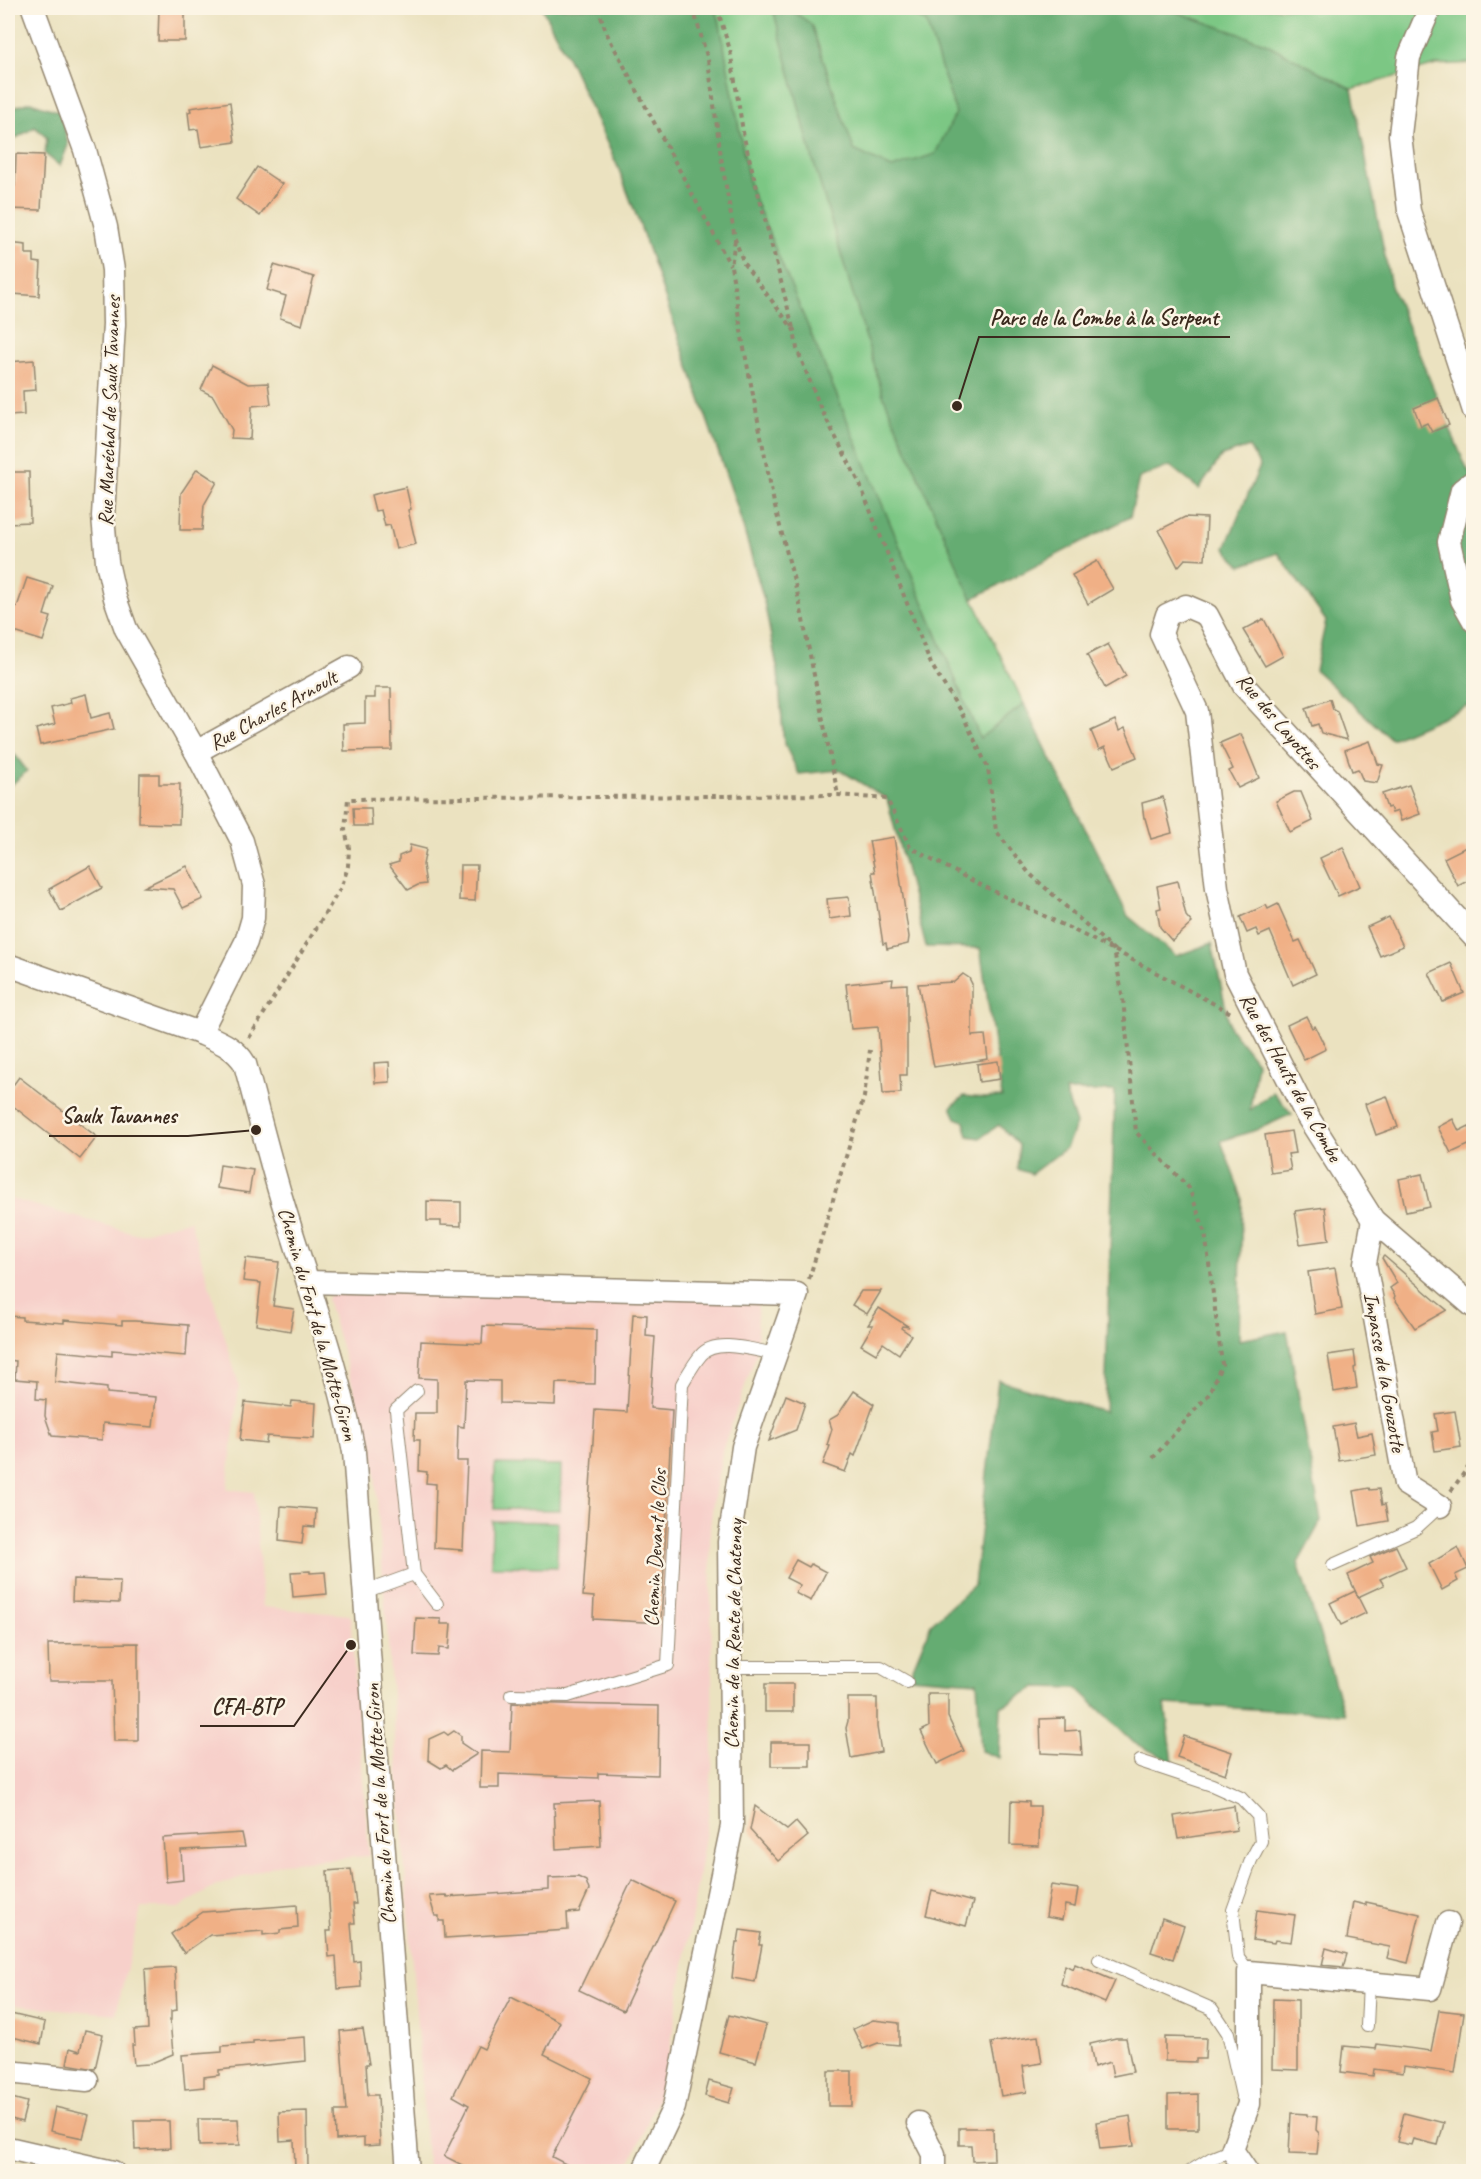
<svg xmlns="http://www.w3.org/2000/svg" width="1481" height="2179" font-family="Caveat,sans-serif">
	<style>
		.built { fill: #f7d0ca }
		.green { fill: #7cc784; stroke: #5c7851; stroke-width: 1.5 }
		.forest { fill: #65ac72; stroke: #506b48; stroke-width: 1.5 }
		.building { fill: #f0b086 }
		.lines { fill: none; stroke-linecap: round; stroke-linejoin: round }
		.lane-casing { stroke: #93866f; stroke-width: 14 }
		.street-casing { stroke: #93866f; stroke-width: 25 }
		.path { stroke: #93866f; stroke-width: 4; stroke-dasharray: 4.5 4.5; stroke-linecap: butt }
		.lane { stroke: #fff; stroke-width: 12 }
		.street { stroke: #fff; stroke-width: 22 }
		.labels { text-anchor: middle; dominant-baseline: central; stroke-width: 5; stroke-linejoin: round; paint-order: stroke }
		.street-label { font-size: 21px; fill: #3b2a1e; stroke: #fcf5e5 }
		.leader { fill: none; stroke: #3b2a1e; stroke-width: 2 }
		.callout-dot { fill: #3b2a1e; stroke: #fcf5e5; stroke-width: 2 }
		.callout-label { font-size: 22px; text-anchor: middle; font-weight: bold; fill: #3b2a1e; stroke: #fcf5e5; stroke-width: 5; stroke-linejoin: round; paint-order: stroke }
	</style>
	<rect width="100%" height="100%" fill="#fcf5e5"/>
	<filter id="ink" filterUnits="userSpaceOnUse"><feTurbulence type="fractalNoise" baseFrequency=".0167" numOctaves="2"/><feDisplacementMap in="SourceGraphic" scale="12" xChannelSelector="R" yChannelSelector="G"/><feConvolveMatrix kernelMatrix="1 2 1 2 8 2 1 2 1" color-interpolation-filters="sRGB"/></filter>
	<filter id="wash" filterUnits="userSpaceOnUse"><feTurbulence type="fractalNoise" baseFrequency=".008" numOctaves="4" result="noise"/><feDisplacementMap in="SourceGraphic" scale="24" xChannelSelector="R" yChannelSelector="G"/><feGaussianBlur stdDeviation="1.35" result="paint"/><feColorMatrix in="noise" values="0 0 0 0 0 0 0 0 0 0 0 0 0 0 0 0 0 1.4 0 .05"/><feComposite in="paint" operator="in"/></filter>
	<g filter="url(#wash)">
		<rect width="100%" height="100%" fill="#ebe2c0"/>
		<!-- built -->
		<g class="built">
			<polygon points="8,1198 138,1234 190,1220 239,1385 227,1489 254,1492 263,1607 350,1615 369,1856 282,1863 216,1886 179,1908 141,1908 116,2014 13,2005 8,2003"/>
			<polygon points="335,1287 758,1298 757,1352 723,1448 713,1503 710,1528 713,1755 708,1818 669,2056 662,2086 643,2134 626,2171 428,2171 374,1459 327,1299"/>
		</g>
		<!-- green -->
		<g class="green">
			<polygon points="542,8 1473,8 1473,63 1436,65 1352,89 1201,430 973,599 1024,704 1007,769 784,743 778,671 763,596 737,506 640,225 618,167 572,66"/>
			<polygon points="495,1464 561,1465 560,1510 494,1509"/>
			<polygon points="492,1521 558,1522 557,1567 491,1566"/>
		</g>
		<!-- forest -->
		<g class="forest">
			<polygon points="542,8 715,8 719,19 750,188 980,738 1024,704 1128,916 1176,956 1212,943 1230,1028 1257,1062 1250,1110 1273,1092 1292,1114 1256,1130 1221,1141 1242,1198 1239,1340 1287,1331 1321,1521 1298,1563 1344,1714 1165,1704 1173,1762 1134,1743 1077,1688 1036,1687 1001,1707 999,1758 981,1751 977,1682 909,1677 931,1624 974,1585 998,1380 1105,1412 1115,1091 1065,1091 1076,1124 1066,1148 1031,1174 1017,1169 1019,1145 999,1125 980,1138 968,1136 964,1121 956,1118 951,1107 964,1096 983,1098 1002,1097 980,948 926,947 887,799 840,770 799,774 784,743 778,671 763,596 737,506 640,225 618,167 572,66"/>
			<polygon points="894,8 1165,8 1265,43 1352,89 1391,286 1466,467 1473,479 1473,713 1468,706 1391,739 1315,670 1326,621 1278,553 1241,566 1225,548 1260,466 1249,447 1222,456 1199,489 1170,466 1139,478 1130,517 972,599 883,395 813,160 773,9 794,12 811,24 854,150 892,168 935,154 956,113 926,22"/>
			<polygon points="30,102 61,112 68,145 60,166 45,154 47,138 35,127 8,143 8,109"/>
			<polygon points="9,751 16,756 27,771 10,786 8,786"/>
		</g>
		<g id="blocks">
			<!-- building -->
			<g class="building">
				<polygon points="159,8 185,8 185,41 158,41"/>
				<polygon points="230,102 235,142 201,147 198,129 190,130 188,112 191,111 190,108"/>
				<polygon points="16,154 44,155 41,210 8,209 8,186 15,186"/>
				<polygon points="257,167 282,184 260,216 236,199"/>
				<polygon points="8,243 26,245 26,254 34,254 34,262 41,263 39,296 13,294 13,286 8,286"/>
				<polygon points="274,265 314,277 302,325 280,318 286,296 267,290"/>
				<polygon points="34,360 36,390 23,391 24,415 8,416 8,362"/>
				<polygon points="212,365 248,384 268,383 271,404 252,406 250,439 231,438 232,430 213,396 201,390"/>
				<polygon points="1438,398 1449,425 1432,432 1427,423 1421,426 1414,408"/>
				<polygon points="197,469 217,482 204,505 202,530 180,530 181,493"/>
				<polygon points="8,472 29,472 30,522 8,523"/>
				<polygon points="406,487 411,509 408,510 416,544 396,549 390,525 385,526 381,510 375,511 371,495"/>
				<polygon points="1185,517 1207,518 1205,560 1185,559 1178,567 1159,530"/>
				<polygon points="1097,561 1113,589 1088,604 1072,575"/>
				<polygon points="27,578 53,586 44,615 51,617 43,641 8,630 8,615 11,605 17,607"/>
				<polygon points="1264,619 1283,656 1265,666 1243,630"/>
				<polygon points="1108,644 1126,676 1105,688 1087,655"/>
				<polygon points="375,688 391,688 392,750 344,751 343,724 365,723 365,698 375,698"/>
				<polygon points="86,694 91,718 110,713 114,729 40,745 36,729 55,724 51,708 71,703 70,698"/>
				<polygon points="1330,699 1333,709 1337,711 1347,740 1321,733 1318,724 1312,726 1306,708"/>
				<polygon points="1115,720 1119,731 1125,728 1137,757 1114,767 1105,747 1099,750 1091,731"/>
				<polygon points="1241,734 1259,778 1238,788 1229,771 1233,769 1220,743"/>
				<polygon points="1370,741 1378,764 1383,765 1377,783 1363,781 1358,769 1352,771 1345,750"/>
				<polygon points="140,774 159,774 159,784 180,784 179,824 139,823"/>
				<polygon points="1409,785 1420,814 1401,821 1398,811 1392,813 1390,807 1387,808 1382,794"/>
				<polygon points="1294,792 1301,792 1313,821 1290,832 1276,801"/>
				<polygon points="1163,797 1172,833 1151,839 1145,818 1144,818 1142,803"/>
				<polygon points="353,808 371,808 372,826 354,826"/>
				<polygon points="894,837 909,937 908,944 887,949 886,943 883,944 872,872 875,872 869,841"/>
				<polygon points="410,845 426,849 423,865 426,884 418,885 408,890 389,865 399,862 399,856 409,852"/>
				<polygon points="1343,847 1360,886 1338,896 1320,858"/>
				<polygon points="1466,847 1473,862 1473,878 1458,886 1444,858"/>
				<polygon points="460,865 477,865 475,901 459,900"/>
				<polygon points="90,866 102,888 61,911 49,889"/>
				<polygon points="187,866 203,899 183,908 173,889 144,887"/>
				<polygon points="1178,881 1186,916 1192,923 1172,941 1160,927 1157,909 1161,908 1157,886"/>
				<polygon points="849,897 851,916 829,919 827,899"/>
				<polygon points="1278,904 1295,942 1300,940 1316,974 1293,985 1270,931 1259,936 1256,929 1247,933 1240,917 1266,905 1268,909"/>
				<polygon points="1389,917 1403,946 1380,956 1367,927"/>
				<polygon points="1451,963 1464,993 1443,1002 1429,973"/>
				<polygon points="963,974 969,978 972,984 972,1036 985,1035 988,1059 934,1067 918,984 954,982"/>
				<polygon points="893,979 892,985 907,984 907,1075 900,1075 901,1093 883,1094 878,1027 851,1029 846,984"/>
				<polygon points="1306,1016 1312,1028 1315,1026 1326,1049 1304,1060 1287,1025"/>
				<polygon points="998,1061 1000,1079 979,1082 977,1064"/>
				<polygon points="389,1062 390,1082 375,1083 374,1063"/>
				<polygon points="19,1077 97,1137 80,1159 8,1102 8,1092"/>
				<polygon points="1387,1096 1398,1127 1376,1135 1365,1104"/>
				<polygon points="1453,1119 1459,1131 1469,1126 1473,1135 1473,1143 1451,1153 1438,1127"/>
				<polygon points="1291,1131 1295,1153 1288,1154 1291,1170 1271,1173 1265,1135"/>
				<polygon points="220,1165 253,1170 249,1193 217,1188"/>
				<polygon points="1422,1174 1430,1207 1406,1212 1399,1179"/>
				<polygon points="427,1201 461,1202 461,1226 441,1225 441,1221 427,1221"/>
				<polygon points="1325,1207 1329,1240 1300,1244 1295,1211"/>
				<polygon points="1384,1256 1436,1301 1447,1310 1415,1328 1394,1298 1395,1296 1390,1288 1397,1283 1382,1258"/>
				<polygon points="246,1258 279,1262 273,1306 294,1309 290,1331 256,1325 261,1283 243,1281"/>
				<polygon points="1335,1268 1342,1309 1315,1314 1308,1272"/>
				<polygon points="861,1291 881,1291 867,1314 852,1305"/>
				<polygon points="879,1308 909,1327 902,1326 901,1328 911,1335 899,1354 883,1343 876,1354 861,1345 873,1325 868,1325"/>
				<polygon points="633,1314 647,1315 646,1336 655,1337 650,1408 672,1410 661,1623 593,1619 594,1597 583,1596 595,1410 627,1412"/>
				<polygon points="8,1316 22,1317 22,1320 64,1323 64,1320 122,1325 122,1321 135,1321 188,1325 186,1356 112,1350 112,1356 58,1351 55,1382 107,1388 107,1393 156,1397 153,1427 103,1423 102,1440 52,1436 45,1416 46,1400 36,1399 37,1381 15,1379 16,1361 8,1360"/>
				<polygon points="483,1326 596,1330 595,1384 556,1383 555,1405 500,1403 500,1381 466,1380 464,1427 458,1426 457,1461 467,1461 463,1550 434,1548 436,1484 426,1483 427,1472 419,1471 420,1440 414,1440 415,1413 437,1413 437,1379 419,1378 421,1341 482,1344"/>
				<polygon points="1354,1351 1356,1367 1354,1368 1357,1388 1334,1392 1328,1355"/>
				<polygon points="854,1391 874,1404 855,1456 852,1454 845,1472 823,1464 830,1446 827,1445 832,1429 829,1420 838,1415"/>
				<polygon points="786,1395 805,1403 796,1430 769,1441"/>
				<polygon points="292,1401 316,1403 314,1439 267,1436 266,1443 240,1440 245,1402 291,1407"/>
				<polygon points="1455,1411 1461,1447 1435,1451 1432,1432 1438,1431 1435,1414"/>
				<polygon points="1354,1423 1357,1436 1372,1433 1376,1455 1339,1461 1333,1427"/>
				<polygon points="1369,1488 1370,1490 1379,1489 1382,1505 1385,1504 1388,1521 1360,1526 1354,1491"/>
				<polygon points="281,1506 316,1509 315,1527 304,1526 302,1544 279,1541"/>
				<polygon points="1396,1546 1406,1567 1380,1579 1384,1585 1358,1597 1348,1575 1373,1563 1370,1557"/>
				<polygon points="1458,1547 1468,1569 1455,1575 1458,1581 1442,1590 1429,1564"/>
				<polygon points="796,1560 809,1567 811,1564 826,1572 811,1601 795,1593 800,1585 786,1578"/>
				<polygon points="310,1571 310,1573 325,1572 327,1594 293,1597 291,1572"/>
				<polygon points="73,1579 120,1581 119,1603 72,1601"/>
				<polygon points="1355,1591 1366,1613 1341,1625 1330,1603"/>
				<polygon points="416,1618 441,1619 441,1624 451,1624 449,1649 439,1648 438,1656 414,1655"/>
				<polygon points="138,1643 138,1741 114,1741 112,1681 49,1681 48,1644"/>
				<rect x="765" y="1684" width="28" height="28"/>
				<polygon points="928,1694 948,1694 948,1717 964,1751 937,1764 921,1731 929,1727"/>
				<polygon points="848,1698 877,1698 877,1727 881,1752 851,1758 846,1728 848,1721"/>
				<polygon points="512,1703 659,1706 658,1775 598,1773 598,1778 499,1774 499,1788 480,1788 481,1751 510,1752"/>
				<polygon points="1065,1718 1065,1731 1080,1730 1082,1755 1041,1753 1040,1719"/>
				<polygon points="454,1731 461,1736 461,1743 477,1754 452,1770 446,1765 441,1768 428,1760 429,1739 444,1732 448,1735"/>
				<polygon points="1184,1736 1232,1752 1225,1774 1177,1757"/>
				<rect x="771" y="1742" width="39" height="24"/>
				<polygon points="599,1801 601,1846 556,1849 554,1803"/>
				<polygon points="1011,1801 1029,1802 1029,1806 1040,1806 1039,1846 1010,1845"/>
				<polygon points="755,1806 787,1830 796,1822 808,1836 778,1861 750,1830"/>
				<polygon points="1234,1806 1237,1830 1178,1839 1174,1816"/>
				<polygon points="242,1833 245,1847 181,1850 183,1880 166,1882 163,1838"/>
				<polygon points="351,1869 356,1904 353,1904 355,1923 351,1923 354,1962 360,1961 361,1987 338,1989 336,1956 329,1957 327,1931 331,1931 327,1871"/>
				<polygon points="578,1877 586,1881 589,1890 579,1912 567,1913 568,1930 445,1938 444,1921 439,1921 439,1916 435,1916 429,1896 446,1895 447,1897 549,1890 549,1878"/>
				<polygon points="632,1880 675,1901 623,2011 579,1990"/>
				<polygon points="1051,1885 1078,1889 1075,1907 1065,1905 1062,1920 1046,1917"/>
				<polygon points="932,1891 973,1902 966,1926 926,1915"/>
				<polygon points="1353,1902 1366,1905 1366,1902 1420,1914 1408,1963 1387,1958 1390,1947 1347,1939"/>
				<polygon points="297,1905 298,1928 280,1930 280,1933 263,1935 263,1931 210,1935 184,1953 171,1934 203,1912"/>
				<polygon points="1257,1910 1295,1915 1291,1942 1275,1940 1274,1943 1253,1940"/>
				<polygon points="1162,1918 1184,1926 1173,1959 1151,1952"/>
				<polygon points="740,1930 761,1933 759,1945 762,1945 755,1982 732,1978 736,1942 738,1942"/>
				<polygon points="1326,1948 1347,1954 1343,1967 1322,1965"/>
				<polygon points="1075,1964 1115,1981 1105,2003 1061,1984 1065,1965 1073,1969"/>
				<polygon points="175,1967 177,2010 171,2011 171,2020 170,2020 173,2054 149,2064 134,2065 132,2045 135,2045 134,2030 148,2029 145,1969"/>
				<polygon points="511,1997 560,2022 544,2054 592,2078 552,2157 581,2172 476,2172 444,2156 469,2105 453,2096 478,2046 484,2049"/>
				<polygon points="1273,1999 1298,2000 1298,2070 1272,2069"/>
				<polygon points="1439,2010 1464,2013 1455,2073 1404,2066 1403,2073 1374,2069 1373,2076 1341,2072 1344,2046 1376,2049 1377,2044 1431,2051"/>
				<polygon points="11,2014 45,2022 41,2044 8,2036"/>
				<polygon points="729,2015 766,2025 756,2062 719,2052"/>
				<polygon points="873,2020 899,2023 899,2045 878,2043 863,2049 853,2029"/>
				<polygon points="363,2029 369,2064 366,2064 368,2095 378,2095 380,2145 364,2146 364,2138 336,2140 335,2111 346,2111 340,2031"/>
				<polygon points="85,2030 103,2034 95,2069 67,2064 70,2048 80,2051"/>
				<polygon points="1038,2036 1042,2063 1023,2066 1027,2092 1001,2096 991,2043"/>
				<polygon points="305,2037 306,2061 219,2070 219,2075 204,2077 204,2087 185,2089 182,2055 222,2052 222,2046 253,2044 253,2041"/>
				<polygon points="1165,2037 1206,2038 1205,2059 1196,2059 1196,2062 1165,2061"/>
				<polygon points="1116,2038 1126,2038 1133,2072 1113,2076 1110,2062 1094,2067 1090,2044"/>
				<rect x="828" y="2071" width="24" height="35"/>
				<polygon points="709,2081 734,2088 729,2103 705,2096"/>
				<polygon points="1198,2094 1198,2129 1168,2129 1168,2095"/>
				<polygon points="8,2097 27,2102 22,2122 8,2118"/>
				<polygon points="55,2107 89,2115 83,2138 50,2131"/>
				<polygon points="307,2111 308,2168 295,2168 294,2140 280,2141 279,2112"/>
				<polygon points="1291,2113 1307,2114 1307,2116 1317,2117 1316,2130 1319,2133 1317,2154 1289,2153"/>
				<polygon points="1404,2113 1444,2123 1438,2145 1413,2139 1411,2145 1397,2142"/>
				<polygon points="1130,2116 1134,2146 1100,2149 1096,2122"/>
				<polygon points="198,2119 238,2119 240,2145 199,2146"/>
				<polygon points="134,2121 169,2121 170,2148 135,2150"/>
				<polygon points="959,2128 993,2128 994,2160 972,2161 971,2145 959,2145"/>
			</g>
		</g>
	</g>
	<g filter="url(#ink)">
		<use href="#blocks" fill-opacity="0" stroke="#93866f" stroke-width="1.5"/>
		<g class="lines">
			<!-- lane casing -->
			<g class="lane-casing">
				<g id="lane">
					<polyline points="1333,1565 1416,1528 1440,1506"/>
					<polyline points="414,1574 437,1604"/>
					<polyline points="364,1592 414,1574 396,1410 417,1391"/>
					<polyline points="731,1667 881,1667 907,1682"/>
					<path d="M511,1695L568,1696L668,1665L682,1384C688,1374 694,1363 701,1355C716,1337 756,1351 776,1354"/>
					<polyline points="1140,1761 1212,1785 1241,1798 1258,1816 1261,1841 1251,1860 1233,1910 1238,1957 1249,1972"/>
					<polyline points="1099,1960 1212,2009 1228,2033 1242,2096"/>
					<polyline points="1367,2026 1369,1983"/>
					<polyline points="1189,2172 1212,2158 1232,2150"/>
				</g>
			</g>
			<!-- street casing -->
			<g class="street-casing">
				<g id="street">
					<polyline points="33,8 85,150 106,227 113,270 114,324 103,516 107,562 115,598 126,629 196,752 242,841 254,885 253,918 246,942 200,1033"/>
					<polyline points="1430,8 1409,57 1400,135 1409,211 1474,411"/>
					<polyline points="1474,481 1462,490 1449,542 1462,600 1474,621"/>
					<polyline points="196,752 349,667"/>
					<polyline points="1474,937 1244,686 1207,615 1186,606 1167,615 1161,634 1197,711 1217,888 1235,974 1306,1114 1373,1220 1474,1307"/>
					<path d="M8,965L200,1033C218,1041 235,1047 245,1064C257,1108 268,1153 281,1197C306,1281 338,1365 354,1452L408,2172"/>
					<polyline points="1373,1220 1365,1263 1405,1484 1440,1506"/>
					<polyline points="308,1282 797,1294 743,1447 729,1542 732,1826 674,2107 643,2172"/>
					<polyline points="8,2072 87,2080"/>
					<polyline points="918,2123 934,2154 934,2172"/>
					<polyline points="8,2148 113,2172"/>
					<polyline points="1247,2172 1232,2150 1249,2104 1249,1972 1430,1989 1448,1923"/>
				</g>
			</g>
			<!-- path -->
			<g class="path">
				<polyline points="601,8 599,11 607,34 730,265"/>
				<polyline points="644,8 694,9"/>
				<polyline points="693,8 708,60 721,157 735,239 744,264 794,330 797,349 821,409 859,482 931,664 962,714 988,768 996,831 1029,873 1114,950 1123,999 1136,1132 1189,1188 1205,1232 1222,1364 1209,1394 1153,1458"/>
				<polyline points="717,8 730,50 744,138 793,328"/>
				<polyline points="735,240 731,266 743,343 774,503 799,600 838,795"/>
				<polyline points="249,1038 342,886 348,866 349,848 345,829 348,799 838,795 887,799 910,847 963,876 1114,950 1231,1013"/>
				<polyline points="809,1279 864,1097 870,1050"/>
				<polyline points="1451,1491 1474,1459"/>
			</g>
			<!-- lane -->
			<use href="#lane" class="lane"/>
			<!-- street -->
			<use href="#street" class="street"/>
		</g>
	</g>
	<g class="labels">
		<!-- street labels -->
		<g class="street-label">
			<text transform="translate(109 411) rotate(-88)">Rue Maréchal de Saulx Tavannes</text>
			<text transform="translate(273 710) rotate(-29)">Rue Charles Arnoult</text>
			<text transform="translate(1279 721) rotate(50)">Rue des Layottes</text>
			<text transform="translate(1291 1077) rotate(61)">Rue des Hauts de la Combe</text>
			<text transform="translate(318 1324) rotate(74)">Chemin du Fort de la Motte-Giron</text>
			<text transform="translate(1385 1372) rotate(80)">Impasse de la Gouzotte</text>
			<text transform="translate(655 1548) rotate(-87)">Chemin Devant le Clos</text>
			<text transform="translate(733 1634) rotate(-89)">Chemin de la Rente de Chatenay</text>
			<text transform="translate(380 1804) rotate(-94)">Chemin du Fort de la Motte-Giron</text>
		</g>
	</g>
	<!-- callouts -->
	<path class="leader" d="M957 406L979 337H1230M256 1130L188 1136H49M351 1645L294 1726H200"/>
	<g class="callout-dot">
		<circle cx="957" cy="406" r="6"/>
		<circle cx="256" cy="1130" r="6"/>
		<circle cx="351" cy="1645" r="6"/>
	</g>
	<g class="callout-label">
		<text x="1104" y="325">Parc de la Combe à la Serpent</text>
		<text x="119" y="1123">Saulx Tavannes</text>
		<text x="247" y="1714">CFA-BTP</text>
	</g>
	<!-- margin -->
	<rect width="1481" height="2179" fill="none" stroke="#fcf5e5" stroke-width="30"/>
</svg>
